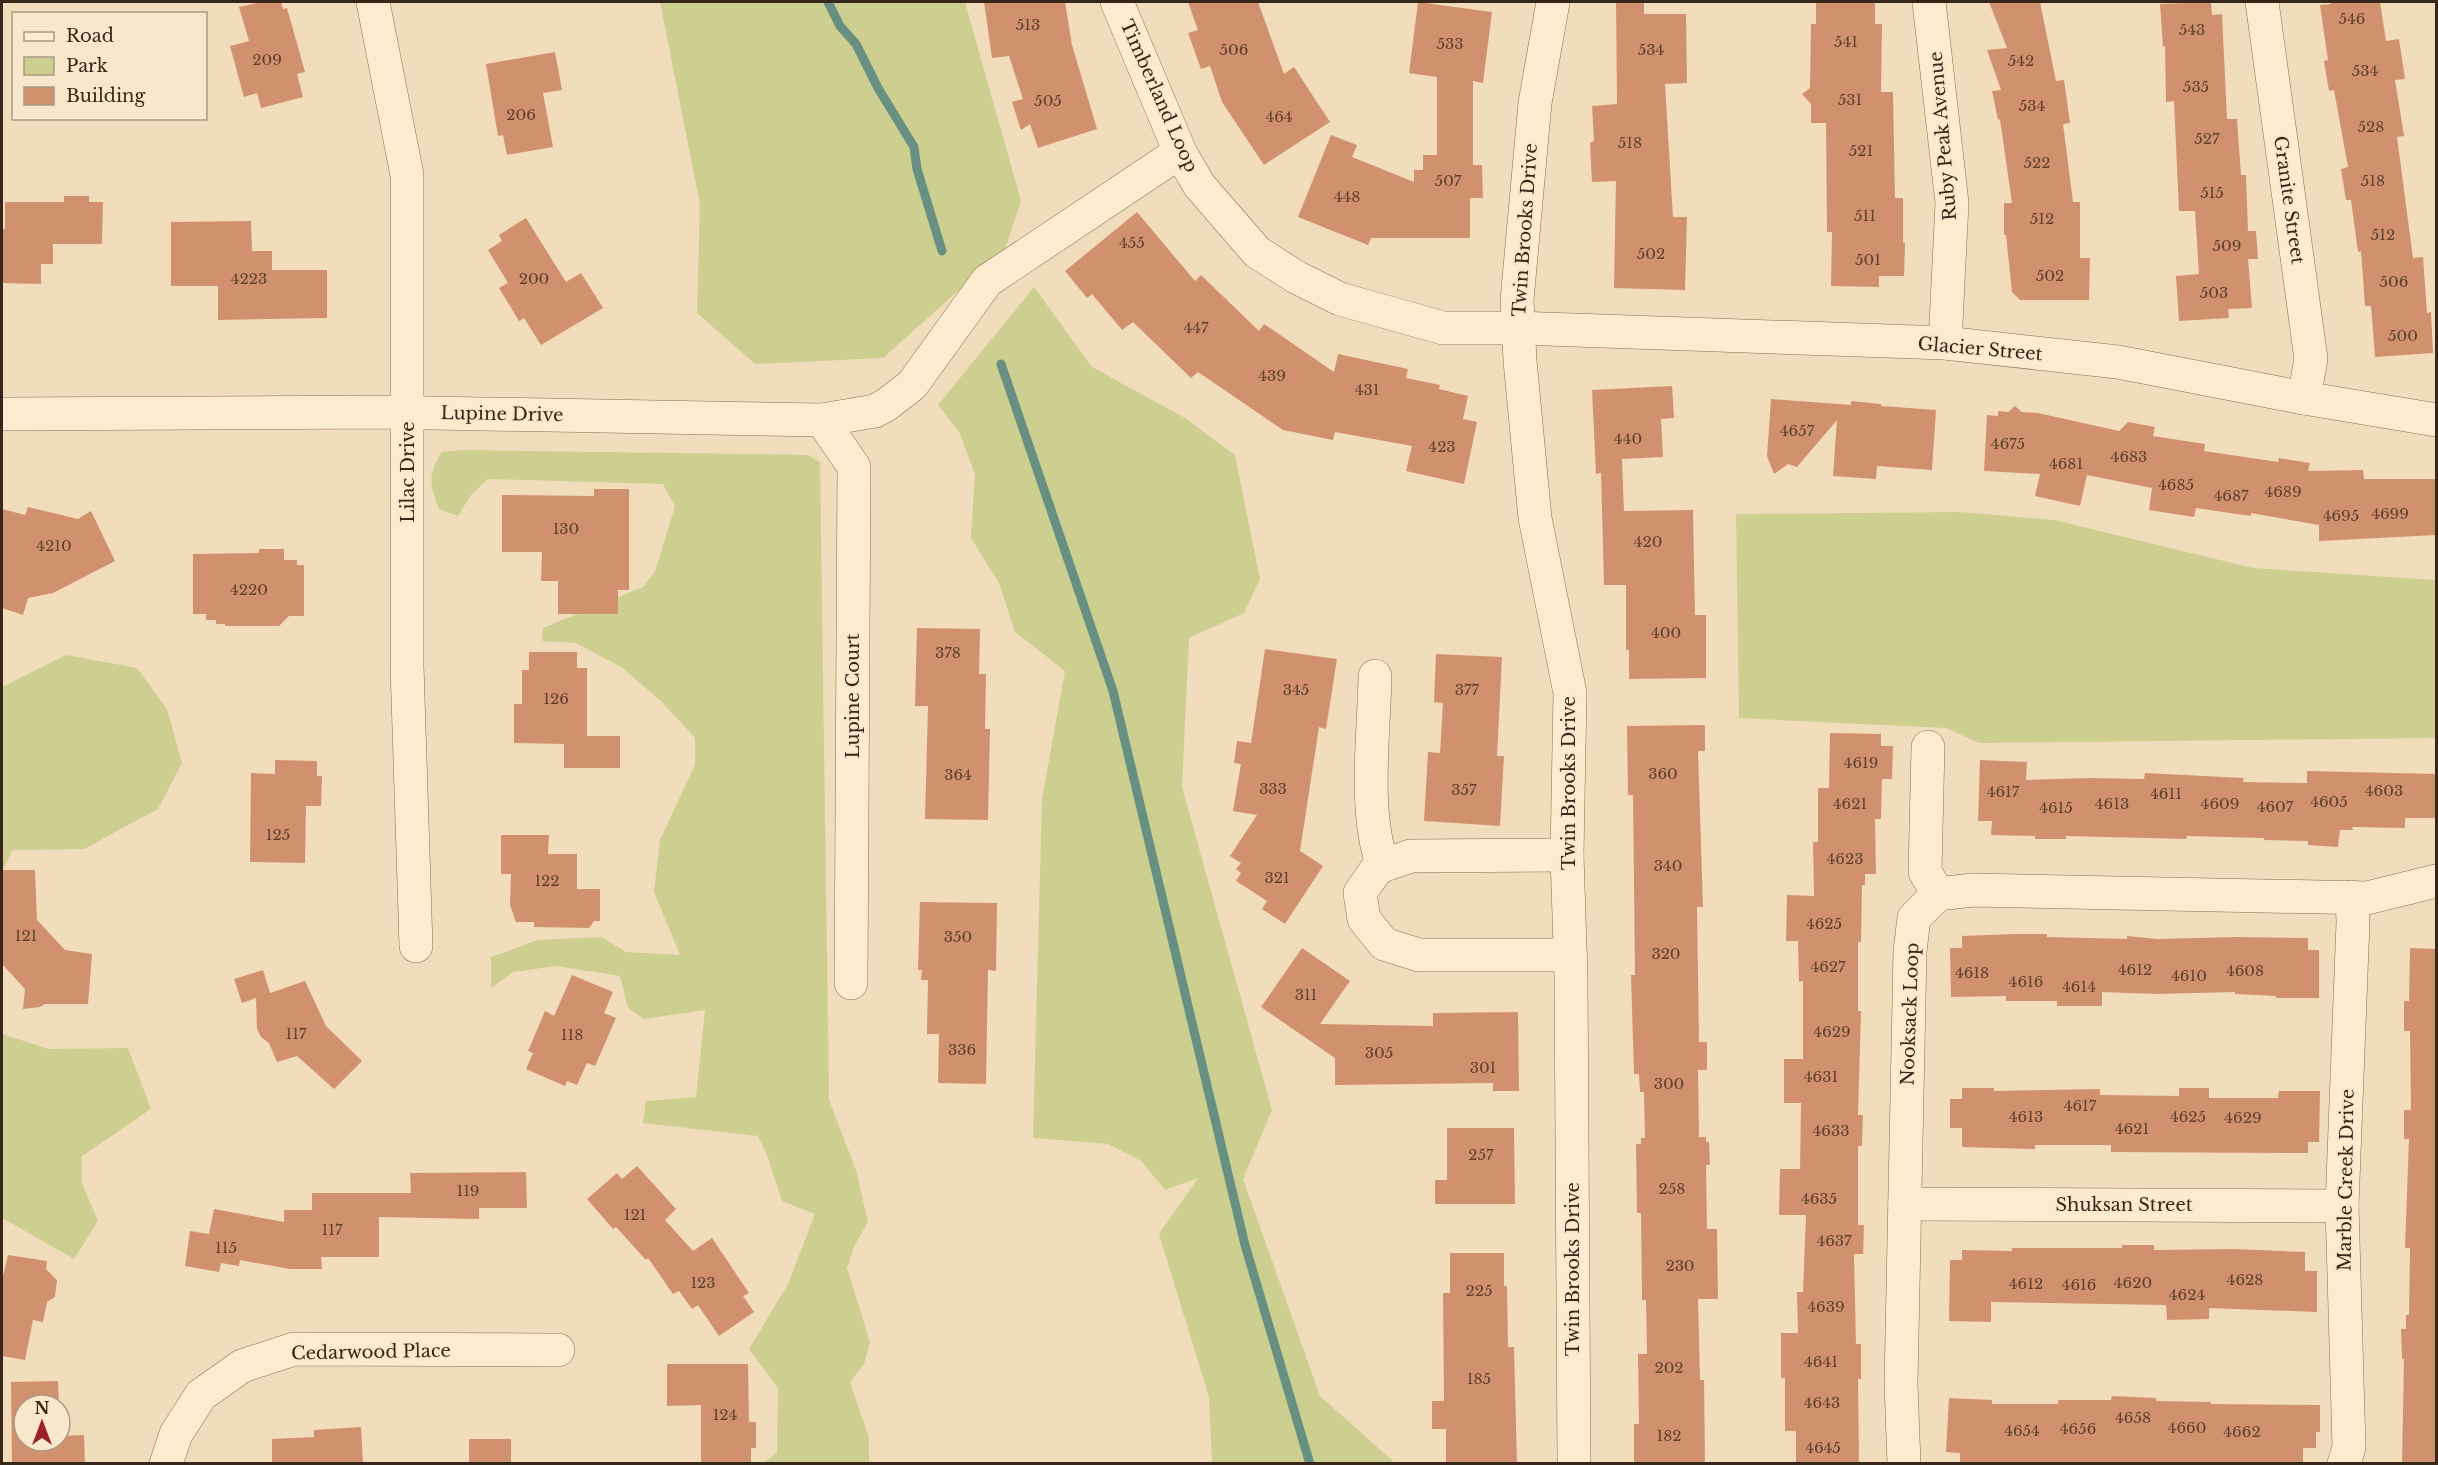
<svg xmlns="http://www.w3.org/2000/svg" width="2438" height="1465" font-family="'Libre Baskerville',serif">
	<style>
		.green { fill: #cccf8f }
		.lines { fill: none; stroke-linecap: round; stroke-linejoin: round }
		.stream { stroke: #678f82; stroke-width: 9 }
		.building { fill: #d2916e }
		.minor-casing { stroke: #896c54; stroke-width: 34 }
		.minor { stroke: #fbebcf; stroke-width: 33 }
		.labels { text-anchor: middle; dominant-baseline: central; stroke-width: 4.5; stroke-linejoin: round; paint-order: stroke }
		.number-label { font-size: 15px; fill: #5e412f }
		.street-label { font-size: 18px; fill: #37261a; stroke: #f8e8cb }
	</style>
	<rect width="100%" height="100%" fill="#f1ddbb"/>
	<!-- green -->
	<g class="green">
		<polygon points="660,2 965,2 1021,201 1005,249 883,358 755,364 697,313 700,204"/>
		<polygon points="1034,287 1092,367 1185,418 1235,455 1260,579 1244,613 1189,638 1182,787 1272,1110 1243,1179 1320,1396 1395,1463 1212,1463 1209,1397 1159,1234 1198,1178 1165,1190 1141,1161 1108,1144 1033,1138 1042,799 1065,671 1015,632 999,583 971,538 975,474 959,432 938,405"/>
		<path d="M464,450L807,455L820,462L829,1100L856,1170L868,1222L854,1247L847,1268L870,1342L864,1364L850,1382L869,1438V1463H763L777,1453L778,1388L749,1349L788,1284L815,1214L782,1201L767,1155L758,1136L643,1123L646,1101L696,1097L705,1010L644,1019L628,1008L620,976L556,966L513,972L491,988V957L538,940L601,937L626,952L680,955L654,892L660,840L695,765V738L662,702L621,667L576,643L542,641L543,628L643,587L655,572L675,506L663,484L488,479L471,495L458,516L439,509C430,484 427,476 442,452Z"/>
		<polygon points="1960,512 2054,520 2253,568 2436,580 2436,738 1979,743 1946,728 1739,718 1736,514"/>
		<polygon points="66,655 137,668 167,709 182,763 158,809 84,849 13,850 2,871 2,687"/>
		<polygon points="2,1034 49,1049 128,1048 151,1109 82,1156 82,1183 98,1221 74,1259 2,1218"/>
	</g>
	<g class="lines">
		<!-- stream -->
		<g class="stream">
			<polyline points="828,2 840,26 856,44 878,88 914,147 917,169 942,251"/>
			<polyline points="1001,364 1113,691 1245,1245 1310,1464"/>
		</g>
	</g>
	<!-- building -->
	<g class="building">
		<polygon points="261,2 281,2 283,9 287,8 305,72 297,74 303,97 261,108 257,93 244,97 230,46 249,41 239,7"/>
		<polygon points="984,2 1065,2 1072,45 1097,129 1038,148 1030,124 1021,130 1012,102 1023,99 1009,56 992,58"/>
		<polygon points="1188,2 1258,2 1284,74 1294,67 1330,122 1264,165 1222,102 1210,66 1201,69 1188,33 1198,30"/>
		<polygon points="1418,2 1492,12 1483,83 1473,81 1473,165 1482,165 1483,198 1470,198 1470,238 1371,238 1368,245 1298,217 1331,135 1357,145 1352,157 1414,182 1414,170 1423,170 1423,155 1437,155 1437,77 1409,73"/>
		<polygon points="1616,2 1644,2 1644,14 1686,14 1687,83 1665,84 1673,217 1687,217 1685,290 1614,288 1616,181 1592,182 1590,143 1594,141 1592,106 1617,104"/>
		<polygon points="1816,2 1875,2 1875,24 1882,24 1881,92 1893,92 1895,198 1903,198 1903,243 1905,243 1904,276 1879,276 1879,287 1831,286 1832,232 1827,232 1826,123 1811,123 1811,104 1802,94 1810,88 1811,24 1816,24"/>
		<polygon points="1989,2 2040,2 2056,81 2064,80 2070,123 2063,124 2073,202 2080,202 2080,258 2090,258 2089,300 2020,300 2012,292 2006,235 2004,235 2004,203 2012,203 2000,119 1998,120 1992,91 2001,90 1987,50 2007,48"/>
		<polygon points="2211,2 2212,15 2222,14 2227,119 2237,119 2241,175 2246,175 2248,231 2256,231 2258,259 2248,259 2252,308 2228,309 2229,318 2179,321 2176,276 2199,274 2195,211 2179,211 2174,101 2166,102 2165,46 2163,47 2160,4"/>
		<polygon points="2331,2 2380,2 2386,41 2399,39 2405,79 2395,80 2404,136 2397,137 2413,258 2423,257 2427,313 2431,312 2433,353 2375,357 2371,306 2365,306 2361,251 2358,252 2351,200 2346,200 2341,169 2348,167 2334,90 2329,91 2324,61 2328,60 2320,5 2331,4"/>
		<polygon points="555,52 562,90 543,93 553,147 507,155 503,135 498,136 486,64"/>
		<polygon points="64,196 89,196 89,202 103,202 102,244 53,244 53,264 41,264 41,284 2,283 2,229 5,229 5,202 64,202"/>
		<polygon points="1137,212 1195,281 1201,275 1259,331 1264,324 1334,372 1338,354 1408,369 1406,378 1440,385 1439,389 1468,396 1463,419 1477,422 1464,484 1406,471 1412,446 1335,432 1333,440 1283,430 1198,372 1191,378 1133,322 1122,330 1092,294 1087,298 1065,271"/>
		<polygon points="526,218 566,282 581,273 603,308 541,345 524,318 519,321 499,288 508,283 488,250 502,241 499,235"/>
		<polygon points="251,221 252,251 272,251 272,270 327,270 327,318 218,320 218,286 171,286 171,222"/>
		<polygon points="1672,386 1674,418 1661,419 1663,457 1622,459 1624,511 1693,510 1695,615 1706,615 1706,678 1629,679 1629,650 1626,650 1626,585 1604,585 1601,473 1596,474 1592,390"/>
		<polygon points="1771,399 1851,405 1851,401 1881,404 1881,406 1936,410 1932,470 1877,466 1876,479 1833,476 1837,420 1797,467 1788,464 1774,474 1767,456"/>
		<polygon points="2015,406 2022,412 2038,413 2119,431 2128,422 2155,427 2153,436 2205,444 2204,451 2278,462 2279,458 2310,463 2308,471 2363,470 2364,479 2436,479 2436,535 2319,541 2319,525 2251,513 2251,516 2196,508 2194,517 2149,510 2152,488 2087,475 2080,506 2035,496 2040,474 1984,471 1987,415 1998,416 1998,411 2008,412"/>
		<polygon points="594,489 629,489 629,590 618,590 618,614 558,614 558,581 541,581 542,552 502,552 502,495 594,496"/>
		<polygon points="28,507 78,519 91,511 115,561 53,593 28,598 23,615 2,608 2,509 25,515"/>
		<polygon points="259,549 284,549 284,560 297,560 297,565 304,565 304,616 289,616 279,626 225,626 225,624 216,624 216,620 206,620 206,614 193,614 193,554 259,553"/>
		<polygon points="917,628 980,629 979,674 986,674 985,729 990,729 988,820 925,819 928,706 915,706"/>
		<polygon points="1265,649 1337,659 1326,729 1319,727 1300,851 1323,866 1285,924 1262,909 1267,901 1236,881 1241,873 1236,869 1241,863 1230,856 1257,815 1233,811 1241,764 1234,763 1237,741 1251,743"/>
		<polygon points="529,652 577,652 577,668 587,668 587,736 620,736 620,768 564,768 564,744 514,743 514,704 522,704 522,670 529,670"/>
		<polygon points="1436,654 1502,657 1497,756 1504,756 1500,826 1424,821 1428,752 1440,753 1443,703 1434,702"/>
		<polygon points="1705,725 1705,751 1698,751 1703,907 1697,907 1699,1042 1707,1042 1707,1070 1698,1070 1699,1137 1706,1137 1706,1142 1709,1142 1710,1165 1706,1165 1707,1229 1717,1229 1718,1299 1698,1299 1700,1380 1704,1380 1705,1464 1634,1464 1634,1424 1639,1424 1638,1354 1647,1354 1646,1300 1642,1300 1641,1213 1637,1213 1636,1144 1641,1144 1641,1138 1645,1138 1644,1092 1640,1092 1639,1074 1634,1074 1631,975 1635,975 1633,795 1628,795 1627,726"/>
		<polygon points="1830,733 1881,734 1881,746 1893,746 1892,779 1882,779 1881,819 1875,819 1876,874 1865,874 1865,885 1862,885 1861,942 1858,942 1858,1011 1861,1011 1858,1115 1863,1115 1862,1146 1858,1146 1858,1225 1864,1225 1863,1254 1854,1254 1856,1344 1861,1344 1861,1379 1858,1379 1859,1464 1796,1464 1796,1431 1785,1431 1785,1378 1781,1378 1781,1333 1798,1333 1797,1292 1803,1292 1806,1215 1779,1215 1780,1169 1800,1169 1801,1103 1784,1103 1784,1059 1803,1059 1803,981 1799,982 1798,941 1786,941 1787,895 1814,896 1813,842 1818,842 1818,788 1829,788"/>
		<polygon points="275,760 317,761 317,776 322,776 321,806 306,806 305,863 250,862 251,773 275,774"/>
		<polygon points="1980,760 2027,762 2026,780 2090,778 2144,779 2145,773 2244,778 2243,782 2307,783 2307,771 2436,774 2436,818 2405,818 2405,828 2352,827 2353,830 2340,830 2338,847 2308,845 2308,841 2264,840 2264,838 2187,836 2186,839 2066,836 2066,839 2035,839 2035,836 1991,835 1992,821 1978,821"/>
		<polygon points="501,835 549,835 548,854 577,854 577,889 600,889 600,921 594,921 589,928 534,927 534,922 516,922 510,905 511,874 501,874"/>
		<polygon points="2,870 35,870 37,920 65,950 92,954 88,1004 45,1004 40,1007 23,1009 25,989 2,964"/>
		<polygon points="920,902 997,903 996,971 988,970 986,1084 938,1083 939,1034 927,1034 928,980 921,980 922,970 918,970"/>
		<polygon points="2016,934 2047,934 2047,937 2127,939 2127,936 2157,939 2235,937 2308,938 2308,950 2319,950 2319,998 2276,998 2276,996 2235,994 2235,992 2155,994 2102,992 2102,1006 2057,1006 2057,1001 2006,1001 2006,996 1951,997 1950,948 1962,948 1962,936"/>
		<polygon points="1302,948 1350,981 1320,1024 1433,1026 1433,1013 1518,1012 1519,1091 1493,1091 1493,1083 1335,1085 1335,1058 1261,1007"/>
		<polygon points="2410,948 2436,949 2436,1464 2402,1464 2404,1359 2402,1359 2401,1329 2406,1329 2406,1315 2409,1315 2410,1248 2405,1248 2409,1139 2404,1139 2404,1110 2411,1110 2410,1031 2404,1031 2404,1001 2409,1001"/>
		<polygon points="263,970 270,993 305,981 326,1026 362,1061 334,1089 297,1056 277,1062 269,1043 261,1037 257,1029 256,998 242,1003 234,979"/>
		<polygon points="572,975 613,992 604,1013 616,1018 595,1066 587,1063 577,1085 567,1081 565,1086 526,1069 533,1053 528,1051 545,1011 554,1016"/>
		<polygon points="1962,1088 1994,1088 1994,1091 2100,1089 2100,1095 2179,1096 2179,1088 2209,1088 2209,1098 2278,1098 2279,1091 2320,1091 2319,1142 2308,1142 2308,1153 2111,1152 2111,1145 2035,1145 2035,1149 1962,1147 1962,1128 1950,1128 1950,1099 1962,1099"/>
		<polygon points="1447,1128 1514,1128 1515,1204 1435,1204 1435,1180 1447,1180"/>
		<polygon points="637,1166 676,1209 665,1220 693,1251 712,1238 749,1293 743,1296 754,1312 719,1336 698,1305 692,1309 679,1291 673,1294 648,1258 646,1260 616,1227 613,1229 587,1199 617,1173 622,1179"/>
		<polygon points="526,1172 527,1208 479,1208 479,1219 379,1217 379,1257 321,1257 322,1269 290,1269 240,1260 239,1266 221,1263 219,1272 185,1266 190,1231 209,1234 214,1209 284,1222 284,1210 312,1210 312,1193 411,1193 410,1173"/>
		<polygon points="2122,1245 2154,1245 2154,1250 2233,1249 2305,1252 2305,1271 2317,1271 2317,1312 2209,1308 2209,1319 2167,1320 2166,1305 1991,1302 1991,1322 1949,1321 1950,1260 1962,1260 1962,1250 2012,1251 2012,1248 2122,1248"/>
		<polygon points="1450,1253 1504,1253 1504,1286 1507,1286 1508,1347 1514,1347 1517,1464 1446,1464 1446,1429 1432,1429 1432,1401 1444,1401 1443,1293 1450,1293"/>
		<polygon points="8,1255 47,1261 46,1269 57,1280 55,1297 47,1302 43,1322 33,1320 25,1360 2,1356 2,1280"/>
		<polygon points="667,1364 748,1364 749,1422 756,1422 756,1448 751,1448 751,1462 701,1462 701,1405 667,1406"/>
		<polygon points="58,1381 59,1405 24,1405 24,1441 60,1441 60,1436 84,1435 85,1464 12,1464 11,1382"/>
		<polygon points="2112,1396 2156,1398 2156,1401 2211,1402 2211,1404 2320,1405 2320,1432 2316,1432 2316,1448 2303,1448 2303,1463 1990,1463 1960,1462 1960,1453 1946,1452 1949,1398 1992,1400 1992,1404 2058,1404 2058,1400 2111,1400"/>
		<polygon points="361,1427 363,1464 272,1464 272,1439 314,1437 314,1430"/>
		<rect x="469" y="1439" width="42" height="25"/>
	</g>
	<g class="lines">
		<!-- minor casing -->
		<g class="minor-casing">
			<g id="minor">
				<polyline points="373,2 407,175 407,666 416,946"/>
				<polyline points="1117,2 1180,152 1199,185 1257,252 1296,277 1340,299 1443,328 1518,328 1945,343 2118,362 2304,398 2436,420"/>
				<polyline points="1553,2 1535,103 1517,300 1520,361 1535,518 1570,693 1567,855 1571,976 1574,1464"/>
				<polyline points="1929,2 1952,203 1945,343"/>
				<polyline points="2262,2 2311,359 2304,398"/>
				<polyline points="2,414 377,412 822,420 875,411 886,405 912,385 987,281 1180,152"/>
				<polyline points="822,420 854,467 851,983"/>
				<path d="M1375,676C1374,734 1363,811 1383,866"/>
				<polyline points="1928,747 1925,872 1938,894"/>
				<polyline points="1567,855 1411,856 1378,867 1360,893 1364,919 1384,944 1419,955 1570,955"/>
				<polyline points="1905,1204 2342,1206"/>
				<polyline points="166,1464 176,1434 201,1395 242,1366 294,1349 558,1350"/>
				<polyline points="1904,1464 1901,1384 1910,951 1914,918 1938,894 1973,890 2367,898 2436,881"/>
				<polyline points="2344,1464 2349,1447 2342,1206 2353,922 2352,897"/>
			</g>
		</g>
		<!-- minor -->
		<use href="#minor" class="minor"/>
	</g>
	<g class="labels">
		<!-- number labels -->
		<g class="number-label">
			<text x="2352" y="18">546</text>
			<text x="1028" y="24">513</text>
			<text x="2192" y="29">543</text>
			<text x="1846" y="41">541</text>
			<text x="1450" y="43">533</text>
			<text x="1234" y="49">506</text>
			<text x="1651" y="49">534</text>
			<text x="267" y="59">209</text>
			<text x="2021" y="60">542</text>
			<text x="2365" y="70">534</text>
			<text x="2196" y="86">535</text>
			<text x="1850" y="99">531</text>
			<text x="1048" y="100">505</text>
			<text x="2032" y="105">534</text>
			<text x="521" y="114">206</text>
			<text x="1279" y="116">464</text>
			<text x="2371" y="126">528</text>
			<text x="2207" y="138">527</text>
			<text x="1630" y="142">518</text>
			<text x="1861" y="150">521</text>
			<text x="2037" y="162">522</text>
			<text x="1448" y="180">507</text>
			<text x="2373" y="180">518</text>
			<text x="2212" y="192">515</text>
			<text x="1347" y="196">448</text>
			<text x="1865" y="215">511</text>
			<text x="2042" y="218">512</text>
			<text x="2383" y="234">512</text>
			<text x="1132" y="242">455</text>
			<text x="2227" y="245">509</text>
			<text x="1651" y="253">502</text>
			<text x="1868" y="259">501</text>
			<text x="2050" y="275">502</text>
			<text x="249" y="278">4223</text>
			<text x="534" y="278">200</text>
			<text x="2394" y="281">506</text>
			<text x="2214" y="292">503</text>
			<text x="1196" y="327">447</text>
			<text x="2403" y="335">500</text>
			<text x="1272" y="375">439</text>
			<text x="1367" y="389">431</text>
			<text x="1797" y="430">4657</text>
			<text x="1628" y="438">440</text>
			<text x="2008" y="443">4675</text>
			<text x="1442" y="446">423</text>
			<text x="2129" y="456">4683</text>
			<text x="2066" y="463">4681</text>
			<text x="2176" y="484">4685</text>
			<text x="2283" y="491">4689</text>
			<text x="2231" y="495">4687</text>
			<text x="2390" y="513">4699</text>
			<text x="2341" y="515">4695</text>
			<text x="566" y="528">130</text>
			<text x="1648" y="541">420</text>
			<text x="54" y="545">4210</text>
			<text x="249" y="589">4220</text>
			<text x="1666" y="632">400</text>
			<text x="948" y="652">378</text>
			<text x="1296" y="689">345</text>
			<text x="1467" y="689">377</text>
			<text x="556" y="698">126</text>
			<text x="1861" y="762">4619</text>
			<text x="1663" y="773">360</text>
			<text x="958" y="774">364</text>
			<text x="1273" y="788">333</text>
			<text x="1464" y="789">357</text>
			<text x="2384" y="790">4603</text>
			<text x="2003" y="791">4617</text>
			<text x="2166" y="793">4611</text>
			<text x="2329" y="801">4605</text>
			<text x="1850" y="803">4621</text>
			<text x="2112" y="803">4613</text>
			<text x="2220" y="803">4609</text>
			<text x="2275" y="806">4607</text>
			<text x="2056" y="807">4615</text>
			<text x="278" y="834">125</text>
			<text x="1845" y="858">4623</text>
			<text x="1668" y="865">340</text>
			<text x="1277" y="877">321</text>
			<text x="547" y="880">122</text>
			<text x="1824" y="923">4625</text>
			<text x="26" y="935">121</text>
			<text x="958" y="936">350</text>
			<text x="1666" y="953">320</text>
			<text x="1828" y="966">4627</text>
			<text x="2135" y="969">4612</text>
			<text x="2245" y="970">4608</text>
			<text x="1972" y="972">4618</text>
			<text x="2189" y="975">4610</text>
			<text x="2026" y="981">4616</text>
			<text x="2079" y="986">4614</text>
			<text x="1306" y="994">311</text>
			<text x="1832" y="1031">4629</text>
			<text x="296" y="1033">117</text>
			<text x="572" y="1034">118</text>
			<text x="962" y="1049">336</text>
			<text x="1379" y="1052">305</text>
			<text x="1483" y="1067">301</text>
			<text x="1821" y="1076">4631</text>
			<text x="1669" y="1083">300</text>
			<text x="2080" y="1105">4617</text>
			<text x="2026" y="1116">4613</text>
			<text x="2188" y="1116">4625</text>
			<text x="2243" y="1117">4629</text>
			<text x="2132" y="1128">4621</text>
			<text x="1831" y="1130">4633</text>
			<text x="1481" y="1154">257</text>
			<text x="1672" y="1188">258</text>
			<text x="468" y="1190">119</text>
			<text x="1819" y="1198">4635</text>
			<text x="635" y="1214">121</text>
			<text x="332" y="1229">117</text>
			<text x="1834" y="1240">4637</text>
			<text x="226" y="1247">115</text>
			<text x="1680" y="1265">230</text>
			<text x="2245" y="1279">4628</text>
			<text x="703" y="1282">123</text>
			<text x="2133" y="1282">4620</text>
			<text x="2026" y="1283">4612</text>
			<text x="2079" y="1284">4616</text>
			<text x="1479" y="1290">225</text>
			<text x="2187" y="1294">4624</text>
			<text x="1826" y="1306">4639</text>
			<text x="1821" y="1361">4641</text>
			<text x="1669" y="1367">202</text>
			<text x="1479" y="1378">185</text>
			<text x="1822" y="1402">4643</text>
			<text x="725" y="1414">124</text>
			<text x="2133" y="1417">4658</text>
			<text x="2187" y="1427">4660</text>
			<text x="2078" y="1428">4656</text>
			<text x="2022" y="1430">4654</text>
			<text x="2242" y="1431">4662</text>
			<text x="1669" y="1435">182</text>
			<text x="1823" y="1447">4645</text>
		</g>
		<!-- street labels -->
		<g class="street-label">
			<text transform="translate(1159 96) rotate(66)">Timberland Loop</text>
			<text transform="translate(1943 136) rotate(-95)">Ruby Peak Avenue</text>
			<text transform="translate(2289 200) rotate(82)">Granite Street</text>
			<text transform="translate(1525 230) rotate(-86)">Twin Brooks Drive</text>
			<text transform="translate(1980 349) rotate(5)">Glacier Street</text>
			<text transform="translate(502 414) rotate(1)">Lupine Drive</text>
			<text transform="translate(408 472) rotate(-90)">Lilac Drive</text>
			<text transform="translate(853 696) rotate(-90)">Lupine Court</text>
			<text transform="translate(1569 783) rotate(-90)">Twin Brooks Drive</text>
			<text transform="translate(1910 1014) rotate(-88)">Nooksack Loop</text>
			<text transform="translate(2346 1180) rotate(-89)">Marble Creek Drive</text>
			<text x="2124" y="1205">Shuksan Street</text>
			<text transform="translate(1573 1269) rotate(-90)">Twin Brooks Drive</text>
			<text transform="translate(371 1352) rotate(-1)">Cedarwood Place</text>
		</g>
	</g>
	<!-- border -->
	<rect width="2438" height="1465" fill="none" stroke="#37261a" stroke-width="6"/>
	<!-- legend -->
	<rect x="12" y="12" width="195" height="108" fill="#f8e8cb" stroke="#ab9a84" stroke-width="1.5"/>
	<rect x="24" y="32" width="30" height="9" fill="#fbebcf" stroke="#ab9a84" stroke-width="1.5"/>
	<text x="66" y="42" font-size="18" fill="#37261a">Road</text>
	<rect x="24" y="57" width="30" height="18" fill="#cccf8f" stroke="#ab9a84" stroke-width="1.5"/>
	<text x="66" y="72" font-size="18" fill="#37261a">Park</text>
	<rect x="24" y="87" width="30" height="18" fill="#d2916e" stroke="#ab9a84" stroke-width="1.5"/>
	<text x="66" y="102" font-size="18" fill="#37261a">Building</text>
	<!-- north arrow -->
	<g transform="translate(42 1423)"><circle r="28" fill="#f8e8cb" stroke="#ab9a84" stroke-width="1.5"/>
	<path d="M0-4.5L10 22L0 15L-10 22Z" fill="#9c202a"/>
	<text y="-9" font-size="16" font-weight="bold" text-anchor="middle" fill="#37261a">N</text>
	</g>
</svg>
